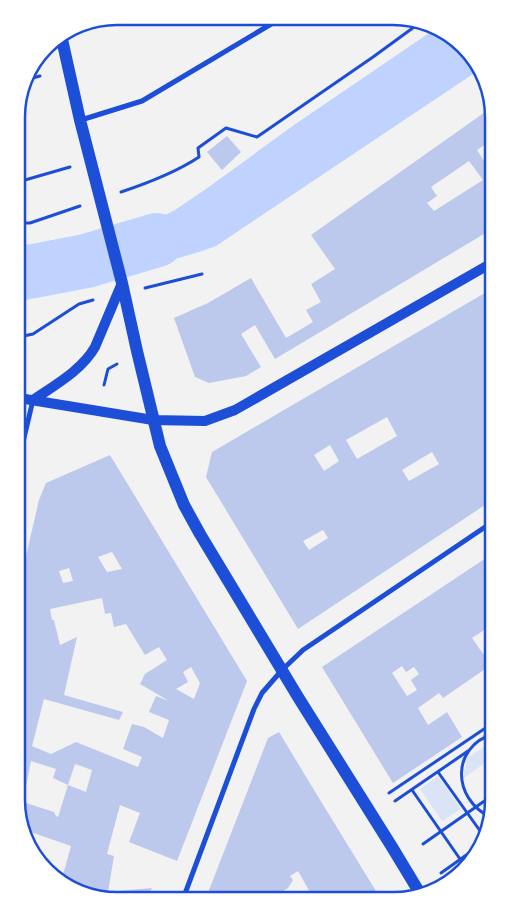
<svg xmlns="http://www.w3.org/2000/svg" width="510" height="917" font-family="'Public Sans',sans-serif">
	<style>
		.green { fill: #dbe4f7 }
		.water { fill: #bfd3fe }
		.lines { fill: none; stroke-linecap: round; stroke-linejoin: round }
		.river { stroke: #bfd3fe; stroke-width: 54 }
		.building { fill: #bdc9ec; fill-rule: evenodd }
		.path { stroke: #1d4ed8; stroke-width: 3 }
		.minor { stroke: #1d4ed8; stroke-width: 5 }
		.secondary { stroke: #1d4ed8; stroke-width: 10 }
		.primary { stroke: #1d4ed8; stroke-width: 12 }
		.rim { fill: none; stroke: #1d4ed8; stroke-width: 2.5 }
	</style>
	<rect width="100%" height="100%" fill="#f2f2f2"/>
	<!-- green -->
	<g class="green">
		<polygon points="487,745 493,753 493,774 485,763 464,778 464,773 467,758"/>
		<polygon points="438,776 461,809 442,821 420,789"/>
	</g>
	<!-- water -->
	<path class="water" d="M435,29L459,41L479,70L216,246C175,262 132,267 89,275L82,249L150,223L175,210L206,189L294,125Z"/>
	<g class="lines">
		<!-- river -->
		<polyline class="river" points="18,274 86,261 157,240"/>
	</g>
	<!-- building -->
	<g class="building">
		<path d="M488,110L489,142L477,150L489,169V231L275,359L255,325L241,334L261,367L246,376L209,383L195,377L174,318L208,303L251,278L286,338L313,322L306,310L321,302L311,284L335,269L311,235ZM469,161L483,180L434,211L427,203L437,196L431,187Z"/>
		<polygon points="227,136 241,152 222,170 207,152"/>
		<path d="M490,290V359L487,361L490,367L491,501L298,629L206,477L212,452ZM387,417L397,436L357,459L346,440ZM330,445L339,461L324,471L314,455ZM432,452L439,464L409,481L402,470ZM323,530L328,538L309,550L303,541Z"/>
		<path d="M110,455L247,681L177,861L129,842L140,813L120,805L107,854L114,856L108,892L152,888L147,899L104,900L61,882L71,846L22,829L20,582L39,500L46,483ZM112,552L122,569L107,572L98,557ZM69,568L73,581L63,583L59,571ZM102,598L105,614L111,613L114,627L126,624L145,655L159,647L167,660L145,674L140,684L169,701L156,696L149,712L169,720L163,738L144,727L132,724L123,749L142,757L138,767L76,742L51,754L32,746L44,699L119,720L123,712L64,695L77,637L60,645L54,620H52L50,609ZM191,667L200,683L194,699L176,689L188,682L183,672ZM31,761L56,769L53,778L68,785L75,764L92,770L86,792L68,785L58,817L56,816L54,812L23,802Z"/>
		<path d="M492,554V625L472,638L491,665L443,698L439,693L418,708L428,725L447,712L462,737L393,783L322,667ZM402,666L406,672L414,667L419,674L411,680L417,690L407,696L392,673Z"/>
		<polygon points="279,732 314,790 379,896 306,897 311,894 298,871 290,876 293,880 288,888 273,897 206,898 268,738"/>
	</g>
	<g class="lines">
		<!-- path -->
		<g class="path">
			<polyline points="29,79 40,76"/>
			<polyline points="18,182 70,167"/>
			<path d="M121,192C148,183 175,173 199,157L198,148L226,128L257,137L373,57L421,22"/>
			<polyline points="18,223 30,223 80,206"/>
			<polyline points="145,288 202,274"/>
			<polyline points="19,337 33,334 79,304 93,300"/>
			<polyline points="104,385 108,369 117,364"/>
			<polyline points="485,736 493,748"/>
			<polyline points="438,772 483,835"/>
			<polyline points="412,790 460,859"/>
			<polyline points="389,793 493,723"/>
			<polyline points="395,801 468,751"/>
			<path d="M490,817C452,798 451,747 493,734"/>
			<polyline points="423,844 493,795"/>
			<polyline points="441,873 479,846"/>
		</g>
		<!-- minor -->
		<g class="minor">
			<polyline points="81,120 142,101 283,17"/>
			<polyline points="19,459 33,400"/>
			<polyline points="183,899 254,709 262,693 282,670 303,650 491,523"/>
		</g>
		<!-- secondary -->
		<g class="secondary">
			<polyline points="19,398 153,420 205,421 235,410 490,264"/>
			<path d="M33,400C55,385 82,370 95,347L122,283"/>
		</g>
		<!-- primary -->
		<polyline class="primary" points="61,35 80,120 122,283 137,351 160,446 184,505 200,534 298,697 392,847 421,895"/>
	</g>
	<!-- crop -->
	<path d="M0 0H510V917H0ZM117 25H393A92 92 0 0 1 485 117V800A92 92 0 0 1 393 892H117A92 92 0 0 1 25 800V117A92 92 0 0 1 117 25Z" fill="#fff" fill-rule="evenodd"/>
	<path class="rim" d="M117 25H393A92 92 0 0 1 485 117V800A92 92 0 0 1 393 892H117A92 92 0 0 1 25 800V117A92 92 0 0 1 117 25Z"/>
</svg>
